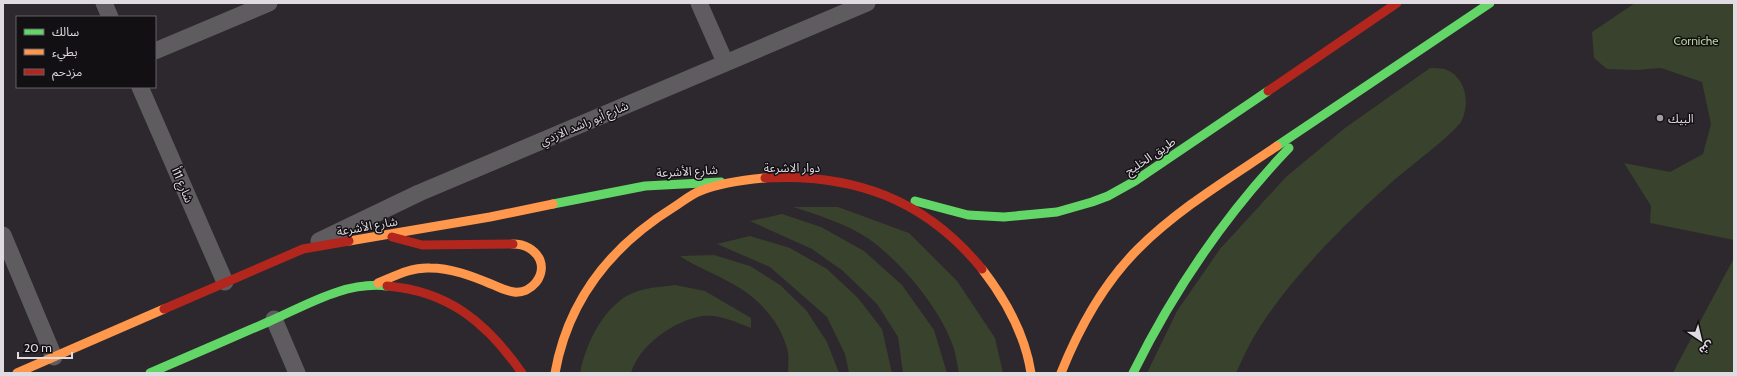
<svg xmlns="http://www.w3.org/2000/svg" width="1737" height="376" font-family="Cabin,'Noto Sans Arabic',sans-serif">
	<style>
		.green { fill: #39422c }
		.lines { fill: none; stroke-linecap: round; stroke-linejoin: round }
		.street { stroke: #5f5c60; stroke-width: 17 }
		.fast { stroke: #63d668; stroke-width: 9 }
		.slow { stroke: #ff974d; stroke-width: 9 }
		.jam { stroke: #b3261e; stroke-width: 9 }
		.poi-dot { fill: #a09ca2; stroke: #131014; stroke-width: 1.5 }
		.labels { text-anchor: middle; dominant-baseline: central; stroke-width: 3; stroke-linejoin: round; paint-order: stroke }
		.park-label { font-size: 12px; fill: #b5d095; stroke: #131014 }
		.poi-label { font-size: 12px; fill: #dfdbe1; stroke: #131014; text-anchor: start }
		.street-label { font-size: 12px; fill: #dfdbe1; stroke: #131014 }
	</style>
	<rect width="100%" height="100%" fill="#2c282d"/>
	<!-- green -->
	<g class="green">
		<polygon points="1635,3 1734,3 1734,240 1650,223 1651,206 1624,163 1670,172 1703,154 1711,124 1702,82 1661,68 1636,70 1607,69 1594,58 1592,32"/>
		<path d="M1430,68C1435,68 1441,68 1445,69C1466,77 1470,102 1462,120C1458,131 1404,171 1392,182C1341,227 1286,282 1252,340C1246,351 1241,362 1236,373H1147L1177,311L1220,249L1286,177L1345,128Z"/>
		<path d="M793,207H838L909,233L957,281L995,338L1003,373H959C957,364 956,354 953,346C940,308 901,262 869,239C847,224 818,215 793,207Z"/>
		<polygon points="782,214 821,227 864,251 902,285 934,330 947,373 903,373 898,337 877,304 843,271 812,249 750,221"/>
		<polygon points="750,236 790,248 827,269 858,298 882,329 892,373 849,373 845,354 827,317 770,267 717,244"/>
		<path d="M714,255L750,266L780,285L806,310L827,342L839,373H788C788,366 789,358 788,352C781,322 758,297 731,283C714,273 696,267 680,256Z"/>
		<polygon points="1734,258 1734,373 1673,373 1677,365"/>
		<path d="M675,285L705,291L751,318V328C736,322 719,314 703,316C675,320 639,345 631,373H580C586,342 606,301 638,291C650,287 663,287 675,285Z"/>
	</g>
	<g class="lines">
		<!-- street -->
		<g class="street">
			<polyline points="104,3 110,17"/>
			<polyline points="699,3 725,62"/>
			<polyline points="155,51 269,3"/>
			<polyline points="140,87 225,282"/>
			<polyline points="3,235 54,357"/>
			<polyline points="319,241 419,193 867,3"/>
			<polyline points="274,319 297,373"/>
		</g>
		<!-- fast -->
		<g class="fast">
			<polyline points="1277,146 1490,3"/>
			<polyline points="915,201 968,215 1004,217 1057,212 1092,202 1108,196 1135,181 1268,91"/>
			<polyline points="553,204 645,186 721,182"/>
			<path d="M150,373C189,356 229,339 268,322C305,306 345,281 387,286"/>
			<path d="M1133,373C1174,290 1225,215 1289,148"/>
		</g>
		<!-- slow -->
		<g class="slow">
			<polyline points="349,241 490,217 553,204"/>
			<path d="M982,269C1006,300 1025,334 1031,373"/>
			<path d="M378,283C395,276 411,267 430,268C451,268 472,276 491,284C499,287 506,291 514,292C531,294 546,276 540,260C535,249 524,244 513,244"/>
			<polyline points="17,373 164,309"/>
			<path d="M555,373C568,300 611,246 674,207C682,202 690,195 700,191C720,183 743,180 765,178"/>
			<path d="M1061,373C1079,328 1103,284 1138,249C1179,208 1230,178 1277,146"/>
		</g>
		<!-- jam -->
		<g class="jam">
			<polyline points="1268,91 1397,3"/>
			<path d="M765,178C853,173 925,199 982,269"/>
			<polyline points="392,237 422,245 513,244"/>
			<path d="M387,286C449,291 487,323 522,373"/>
			<polyline points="164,309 303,249 349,241"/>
		</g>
	</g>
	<!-- markers -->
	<circle class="poi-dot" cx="1660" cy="118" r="4"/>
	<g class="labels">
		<!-- park labels -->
		<g class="park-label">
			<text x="1696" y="40">Corniche</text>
		</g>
		<!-- poi labels -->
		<g class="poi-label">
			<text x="1668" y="118">البيك</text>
		</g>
		<!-- street labels -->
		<g class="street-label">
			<text transform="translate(584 123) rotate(-23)">شارع أبو راشد الازدي</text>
			<text transform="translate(1150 156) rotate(-34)">طريق الخليج</text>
			<text x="792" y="167">دوار الاشرعة</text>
			<text transform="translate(687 171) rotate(-3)">شارع الأشرعة</text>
			<text transform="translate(183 185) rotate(67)">شارع 11أ</text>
			<text transform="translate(367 226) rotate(-10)">شارع الأشرعة</text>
		</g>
	</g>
	<!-- border -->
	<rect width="1737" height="376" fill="none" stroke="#dfdbe1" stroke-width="8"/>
	<!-- legend -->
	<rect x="16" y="16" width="140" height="72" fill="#131014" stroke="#656166"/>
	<rect x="24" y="29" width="20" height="6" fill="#63d668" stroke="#656166"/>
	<text x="52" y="36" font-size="12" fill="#dfdbe1">سالك</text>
	<rect x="24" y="49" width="20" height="6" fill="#ff974d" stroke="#656166"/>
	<text x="52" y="56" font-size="12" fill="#dfdbe1">بطيء</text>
	<rect x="24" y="69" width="20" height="6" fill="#b3261e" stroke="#656166"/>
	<text x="52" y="76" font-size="12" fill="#dfdbe1">مزدحم</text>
	<!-- north arrow -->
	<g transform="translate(1701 340) rotate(145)" stroke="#131014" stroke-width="3" paint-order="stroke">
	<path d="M0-3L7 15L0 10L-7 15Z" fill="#dfdbe1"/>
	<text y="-6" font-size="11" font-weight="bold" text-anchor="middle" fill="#dfdbe1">ش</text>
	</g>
	<!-- scale -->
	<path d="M18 352v6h54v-6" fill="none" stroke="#dfdbe1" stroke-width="2"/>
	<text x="24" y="352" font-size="12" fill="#dfdbe1" stroke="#131014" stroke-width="3" paint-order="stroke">20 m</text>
</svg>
